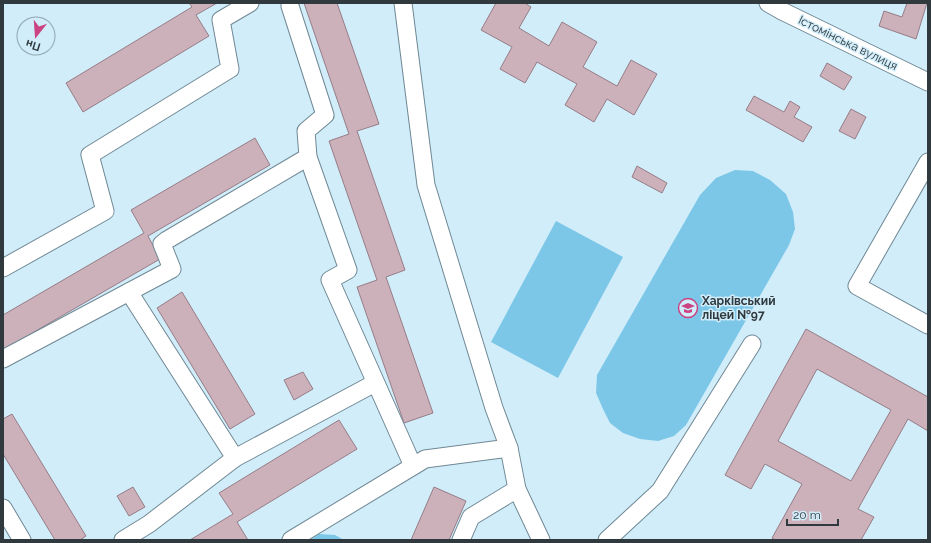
<svg xmlns="http://www.w3.org/2000/svg" width="931" height="543" font-family="Raleway,sans-serif">
	<style>
		.green { fill: #7cc7e7 }
		.building { fill: #ccb0ba; stroke: #967d86; fill-rule: evenodd }
		.lines { fill: none; stroke-linecap: round; stroke-linejoin: round }
		.minor-casing { stroke: #6f8894; stroke-width: 19 }
		.minor { stroke: #fff; stroke-width: 17 }
		.labels { text-anchor: middle; dominant-baseline: central; stroke-width: 3; stroke-linejoin: round; paint-order: stroke }
		.street-label { font-size: 12px; fill: #2f393e; stroke: #d1edfa }
		.poi-label { font-size: 12px; font-weight: bold; fill: #2f393e; stroke: #d1edfa; text-anchor: start }
	</style>
	<rect width="100%" height="100%" fill="#d1edfa"/>
	<!-- green -->
	<g class="green">
		<polygon points="735,170 753,171 770,180 786,194 793,212 795,229 789,245 686,425 674,436 658,441 640,439 623,433 610,423 603,409 596,393 597,375 700,195 716,178"/>
		<polygon points="556,221 623,257 558,378 491,342"/>
		<polygon points="319,534 335,535 344,540 310,540"/>
	</g>
	<!-- building -->
	<g class="building">
		<polygon points="189,3 217,3 196,15 209,36 83,112 66,83 192,7"/>
		<polygon points="304,3 337,3 379,124 357,131 405,270 386,277 433,413 404,423 357,287 377,280 329,141 349,134"/>
		<polygon points="496,3 525,3 531,7 519,28 549,46 562,22 597,42 583,67 617,86 631,60 657,74 634,115 607,99 594,122 565,105 577,84 537,62 525,83 500,69 512,47 481,30"/>
		<polygon points="907,3 927,3 916,39 879,26 884,11 902,17"/>
		<polygon points="827,63 852,77 844,90 820,76"/>
		<polygon points="754,96 784,112 790,101 800,107 794,117 812,127 803,142 746,110"/>
		<polygon points="851,109 866,117 855,139 839,131"/>
		<polygon points="255,138 270,165 148,236 160,259 3,350 3,315 144,233 131,210"/>
		<polygon points="637,166 667,183 662,193 632,177"/>
		<polygon points="182,292 255,414 230,429 157,308"/>
		<path d="M806,329L928,397V431L908,419L858,509L874,517L861,540H776L772,538L802,484L765,464L751,489L725,475ZM817,369L891,410L851,481L778,441Z"/>
		<polygon points="303,372 313,389 294,400 284,380"/>
		<polygon points="12,414 86,536 80,540 55,540 3,454 3,419"/>
		<polygon points="339,420 357,449 237,522 248,540 190,540 233,514 219,493"/>
		<polygon points="133,487 145,507 129,516 117,496"/>
		<polygon points="434,487 466,501 449,540 411,540"/>
	</g>
	<g class="lines">
		<!-- minor casing -->
		<g class="minor-casing">
			<g id="minor">
				<polyline points="403,3 426,185 494,408 509,448 517,489 541,540"/>
				<polyline points="768,3 782,11 928,82"/>
				<polyline points="290,6 325,115 306,131 308,157 348,270 330,280 413,466"/>
				<polyline points="928,162 857,286 928,325"/>
				<polyline points="3,268 105,211 90,155 230,69 221,20 250,3"/>
				<polyline points="129,292 235,458"/>
				<polyline points="3,359 172,269 162,244 167,240 308,157"/>
				<polyline points="3,508 22,540"/>
				<polyline points="123,540 149,524 235,458 375,383"/>
				<polyline points="291,540 425,459 509,448"/>
				<polyline points="461,540 471,517 517,489"/>
				<polyline points="607,540 660,491 752,344"/>
			</g>
		</g>
		<!-- minor -->
		<use href="#minor" class="minor"/>
	</g>
	<!-- icons -->
	<defs>
		<g id="school-ring" transform="scale(1)"><circle r="9.5" fill="#d1edfa" stroke="#ca4484" stroke-width="1.5"/><path d="M0-5L7-2L0 1L-7-2ZM-4 1L0 2.5L4 1V4Q0 6-4 4Z" fill="#ca4484"/></g>
	</defs>
	<g fill-rule="evenodd">
		<use href="#school-ring" x="688" y="308"/>
	</g>
	<g class="labels">
		<!-- street labels -->
		<g class="street-label">
			<text transform="translate(848 43) rotate(26)">Істомінська вулиця</text>
		</g>
		<!-- poi labels -->
		<g class="poi-label">
			<text x="702" y="301">Харківський<tspan x="702" dy="14">ліцей №97</tspan></text>
		</g>
	</g>
	<!-- border -->
	<rect width="931" height="543" fill="none" stroke="#2f393e" stroke-width="8"/>
	<!-- north arrow -->
	<g transform="translate(36 36) rotate(197)"><circle r="19" fill="#d1edfa" stroke="#90a5af"/>
	<path d="M0-3L7 15L0 10L-7 15Z" fill="#ca4484"/>
	<text y="-6" font-size="11" font-weight="bold" text-anchor="middle" fill="#2f393e">Пн</text>
	</g>
	<!-- scale -->
	<path d="M787 519v6h51v-6" fill="none" stroke="#2f393e" stroke-width="2"/>
	<text x="793" y="519" font-size="12" fill="#2f393e" stroke="#d1edfa" stroke-width="3" paint-order="stroke">20 m</text>
</svg>
